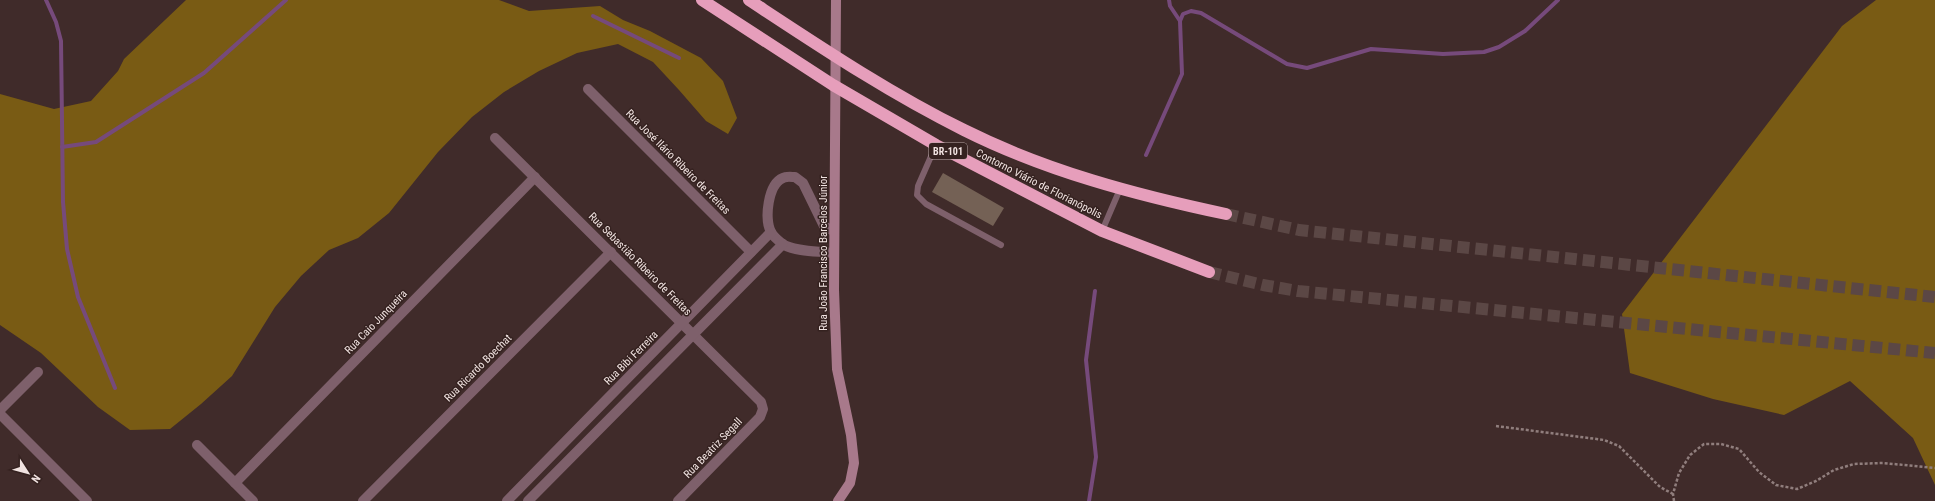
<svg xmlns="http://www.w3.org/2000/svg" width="1935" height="501" font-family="'Roboto Condensed',sans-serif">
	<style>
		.forest { fill: #795b14 }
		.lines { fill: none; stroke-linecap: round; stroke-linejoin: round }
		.stream { stroke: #764a7b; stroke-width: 4 }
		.building { fill: #746155 }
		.highway-tunnel { stroke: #5b4745; stroke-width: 12; stroke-dasharray: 12 6; stroke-linecap: butt }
		.path { stroke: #907e7d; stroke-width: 2.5; stroke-dasharray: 3 2; stroke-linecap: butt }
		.lane { stroke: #7e606b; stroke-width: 6 }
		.street { stroke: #7e606b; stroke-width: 10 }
		.secondary { stroke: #a8798b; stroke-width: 10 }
		.highway { stroke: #e69ebb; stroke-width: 12 }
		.labels { text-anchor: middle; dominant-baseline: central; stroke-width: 3; stroke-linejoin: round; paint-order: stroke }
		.shield { fill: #352220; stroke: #b9a9a7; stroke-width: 1 }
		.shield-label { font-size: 10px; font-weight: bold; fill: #f1e3e1 }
		.street-label { font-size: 11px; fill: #f1e3e1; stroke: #352220 }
	</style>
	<rect width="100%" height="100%" fill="#402b2a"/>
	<!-- forest -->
	<g class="forest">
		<polygon points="186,0 499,0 529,11 600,6 623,20 650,31 701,58 723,81 737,118 728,134 706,121 679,90 653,62 618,44 577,53 539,71 504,92 472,117 438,152 389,213 358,238 329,250 301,276 275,307 232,376 201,404 170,429 130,430 98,407 41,353 0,325 0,94 54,109 91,101 118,71 124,59"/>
		<polygon points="1876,0 1935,0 1935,485 1913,438 1850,381 1784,415 1713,399 1630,373 1622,314 1842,26"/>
	</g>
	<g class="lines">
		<!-- stream -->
		<g class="stream">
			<polyline points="46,0 56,22 61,41 63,202 67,249 78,297 115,388"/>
			<polyline points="1169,0 1170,6 1180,21"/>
			<polyline points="593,16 679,58"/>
			<polyline points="62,147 96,142 204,73 286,0"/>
			<polyline points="1146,155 1182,74 1180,21 1183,14 1191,11 1201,13 1287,64 1307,68 1371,49 1443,54 1484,52 1499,47 1525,31 1558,0"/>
			<polyline points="1089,501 1096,457 1086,360 1095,291"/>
		</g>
	</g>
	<!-- building -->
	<polygon class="building" points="943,173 1004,208 993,226 932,192"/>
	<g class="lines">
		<!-- highway-tunnel -->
		<g class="highway-tunnel">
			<polyline points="1226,214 1299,230 1935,297"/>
			<polyline points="1209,272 1263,285 1298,291 1935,353"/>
		</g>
		<!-- path -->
		<g class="path">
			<polyline points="1496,426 1604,440 1619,446 1660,487 1673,494"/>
			<polyline points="1674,501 1673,494 1679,473 1690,455 1704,444 1721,444 1739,449 1759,472 1776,485 1797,489 1816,481 1834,470 1854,464 1883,463 1935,468"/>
		</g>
		<!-- lane -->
		<g class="lane">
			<polyline points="936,145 918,186 917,195 926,204 1001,245"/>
			<polyline points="1102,231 1120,189"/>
		</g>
		<!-- street -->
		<g class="street">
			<polyline points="588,89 751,252"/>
			<polyline points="495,138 761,402 763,409 760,417 678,501"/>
			<path d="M833,231L824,226L803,183L795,177C792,177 786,176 783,178C768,184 764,219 771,232C773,236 780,242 784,245C798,252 818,251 833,253"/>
			<polyline points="0,410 38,372"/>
			<polyline points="0,414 87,501"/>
			<polyline points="197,445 253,501"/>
			<polyline points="235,483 535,177"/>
			<polyline points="363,501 611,252"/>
			<polyline points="507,501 771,232"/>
			<polyline points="528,501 783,244"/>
		</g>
		<!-- secondary -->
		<polyline class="secondary" points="836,0 834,290 837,369 851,435 854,463 850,483 838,501"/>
		<!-- highway -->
		<g class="highway">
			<polyline points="702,0 833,85 936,145 1102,231 1209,272"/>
			<path d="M749,0C819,46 889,93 964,130C1046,171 1136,195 1226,214"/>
		</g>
	</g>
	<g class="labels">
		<!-- shield labels -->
		<rect class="shield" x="929" y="143" width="38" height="16" rx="3"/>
		<g class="shield-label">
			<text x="948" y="151">BR-101</text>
		</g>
		<!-- street labels -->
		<g class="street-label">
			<text transform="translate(678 162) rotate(45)">Rua José Ilário Ribeiro de Freitas</text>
			<text transform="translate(1039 184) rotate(27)">Contorno Viário de Florianópolis</text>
			<text transform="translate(823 253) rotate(-90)">Rua João Francisco Barcelos Júnior</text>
			<text transform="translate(640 264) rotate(45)">Rua Sebastião Ribeiro de Freitas</text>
			<text transform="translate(376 322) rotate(-46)">Rua Caio Junqueira</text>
			<text transform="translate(631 358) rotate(-45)">Rua Bibi Ferreira</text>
			<text transform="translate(478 368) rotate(-45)">Rua Ricardo Boechat</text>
			<text transform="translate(713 448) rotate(-46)">Rua Beatriz Segall</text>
		</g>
	</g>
	<!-- north arrow -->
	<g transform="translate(28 473) rotate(126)" stroke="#352220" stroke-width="3" paint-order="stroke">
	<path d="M0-3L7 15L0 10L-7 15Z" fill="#f1e3e1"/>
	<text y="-6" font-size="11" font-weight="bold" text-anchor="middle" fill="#f1e3e1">N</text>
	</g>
</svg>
